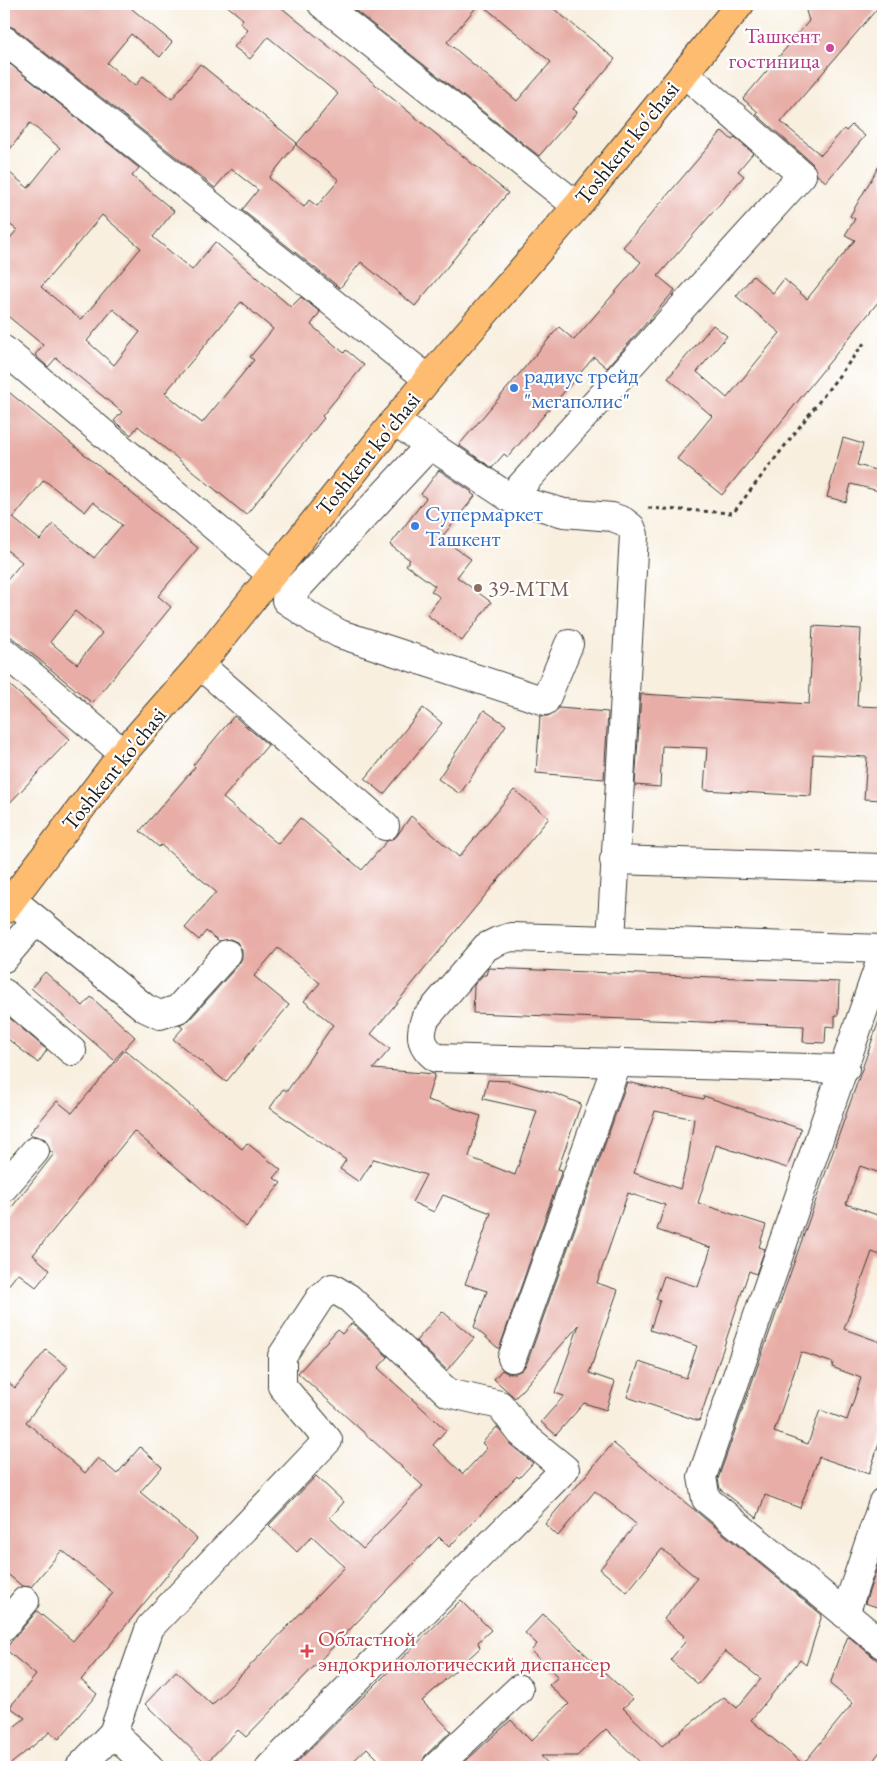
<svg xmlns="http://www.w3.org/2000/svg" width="887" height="1771" font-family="'EB Garamond',serif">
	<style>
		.building { fill: #e7ada6; fill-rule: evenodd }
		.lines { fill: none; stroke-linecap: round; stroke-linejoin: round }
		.minor-casing { stroke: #3d3c39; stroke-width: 30 }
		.major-casing { stroke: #3d3c39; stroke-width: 30 }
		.path { stroke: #3d3c39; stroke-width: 3; stroke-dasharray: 4 4; stroke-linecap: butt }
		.minor { stroke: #fff; stroke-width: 28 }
		.major { stroke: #febc70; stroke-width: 28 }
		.hotel-dot { fill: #d1479c; stroke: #fff; stroke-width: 2 }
		.shop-dot { fill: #3f7fe0; stroke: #fff; stroke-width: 2 }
		.education-dot { fill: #8d6e63; stroke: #fff; stroke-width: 2 }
		.health-dot { fill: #e0444e; stroke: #fff; stroke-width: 2 }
		.labels { text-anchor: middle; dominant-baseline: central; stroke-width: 4.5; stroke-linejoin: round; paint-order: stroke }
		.hotel-label { font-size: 22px; fill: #b23c85; stroke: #fff; text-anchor: end }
		.street-label { font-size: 22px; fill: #1c1c1c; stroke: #fff }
		.shop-label { font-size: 22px; fill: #366cbe; stroke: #fff; text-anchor: start }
		.education-label { font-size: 22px; fill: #785e54; stroke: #fff; text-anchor: start }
		.health-label { font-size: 22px; fill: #be3a42; stroke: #fff; text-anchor: start }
	</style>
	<rect width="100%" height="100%" fill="#fff"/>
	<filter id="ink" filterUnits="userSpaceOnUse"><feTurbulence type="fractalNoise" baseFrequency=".02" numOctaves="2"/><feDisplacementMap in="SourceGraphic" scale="10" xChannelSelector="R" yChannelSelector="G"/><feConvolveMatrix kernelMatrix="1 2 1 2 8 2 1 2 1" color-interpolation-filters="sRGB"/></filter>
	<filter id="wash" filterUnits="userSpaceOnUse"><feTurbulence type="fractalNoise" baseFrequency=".0096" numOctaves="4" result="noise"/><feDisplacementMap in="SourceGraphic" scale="20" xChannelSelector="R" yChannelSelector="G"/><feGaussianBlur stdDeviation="1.12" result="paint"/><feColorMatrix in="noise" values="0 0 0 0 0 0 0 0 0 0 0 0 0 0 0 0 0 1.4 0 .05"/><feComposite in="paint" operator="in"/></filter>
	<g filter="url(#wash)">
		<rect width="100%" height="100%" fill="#f8efdf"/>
		<g id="blocks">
			<!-- building -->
			<g class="building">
				<polygon points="4,4 126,4 172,42 160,57 131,34 107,63 135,86 143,76 172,99 200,64 297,143 269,178 304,207 309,200 317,206 339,180 296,145 338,94 268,37 250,59 234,47 248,30 240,23 243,19 225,4 277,4 508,193 415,306 361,262 340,288 242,210 258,190 231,169 215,188 14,28 4,25"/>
				<polygon points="347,4 479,4 447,42 517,101 551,62 481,4 548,4 615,59 573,109 577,112 539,156"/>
				<polygon points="804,4 881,4 781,122 821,155 844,129 846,131 852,125 865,136 826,182 817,175 812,163 756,114 758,112 743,99 809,21"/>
				<path d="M10,64L139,168L132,176L174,211L153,237L192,270L215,242L291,307L301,297L320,312L311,325L344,353L346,350L364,365L322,416L324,418L246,515L138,426L131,435L114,421L122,412L56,358L48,367L35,355L43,345L4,313V245L17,230L4,220V168L28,188L60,148L30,123L4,157V74ZM102,215L141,248L81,320L41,287ZM241,302L273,329L250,357L254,360L202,423L165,393ZM113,309L140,332L114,365L87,341Z"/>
				<polygon points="722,131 732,140 735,138 753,153 738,171 744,176 658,276 675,290 607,368 594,357 508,457 504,454 492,468 459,445 559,327 574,340 641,262 623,247"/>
				<polygon points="883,159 883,296 722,495 677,459 712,416 668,378 713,325 727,336 697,372 727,398 780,333 736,296 753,276 773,293 784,279 807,299 855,240 845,235 855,219 850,216"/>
				<path d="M4,388L198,548L158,596L171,607L92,703L4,631V584L22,562L4,548ZM44,480L85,512L93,502L122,525L94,558L53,524L40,540L13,518ZM75,611L102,633L77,664L50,642Z"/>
				<polygon points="843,438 863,444 857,465 883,472 883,492 851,484 846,502 827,497"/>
				<polygon points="439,470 472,492 471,493 475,496 441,538 471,559 457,577 491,602 462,641 427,615 440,597 431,591 435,586 406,565 410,560 390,545 426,498 421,494"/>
				<polygon points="813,626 861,629 857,706 883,707 883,800 864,799 867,757 813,754 811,796 704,790 707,748 662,746 660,787 635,785 641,694 809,704"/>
				<polygon points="4,680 70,739 4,809"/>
				<polygon points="423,708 442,723 384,794 365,779"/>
				<polygon points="559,708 608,712 604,779 536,773 540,716 548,716"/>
				<polygon points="484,710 506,725 460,794 438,779"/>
				<polygon points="234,716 268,745 223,798 278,844 300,818 362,870 387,841 396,837 411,816 459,857 514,790 549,818 371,1034 390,1049 373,1069 435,1074 427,1100 481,1116 469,1157 515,1175 537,1111 483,1099 488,1080 509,1081 556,1094 581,1104 558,1169 562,1170 499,1349 474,1327 487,1291 465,1284 491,1213 443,1195 434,1212 412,1202 426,1175 374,1159 359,1182 340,1169 346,1160 270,1108 283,1089 287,1091 333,1025 304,1001 320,983 278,948 254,976 289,1005 226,1082 173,1039 183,1028 179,1025 190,1019 239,964 242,958 242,950 237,942 230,939 219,941 206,931 199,940 185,928 216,892 161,845 159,847 140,831 195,767 193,765"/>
				<polygon points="488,968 839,982 838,1015 835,1015 835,1027 826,1026 825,1043 803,1042 804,1026 473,1013 474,985 483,975 486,975"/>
				<polygon points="45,972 83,1006 91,997 135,1037 114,1060 31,988"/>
				<polygon points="4,1013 47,1050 38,1063 4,1036"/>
				<path d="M881,1015H883V1174L860,1166L846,1204L883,1217V1256L872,1252L844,1329L883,1343V1432L869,1474L819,1457L800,1508L765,1495L757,1518L720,1489L718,1479ZM801,1352L833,1363L832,1367L861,1378L847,1420L820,1410L808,1444L774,1432Z"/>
				<polygon points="125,1050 242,1149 247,1143 281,1170 274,1178 281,1183 246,1227 134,1131 33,1255 50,1270 36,1287 18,1273 4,1291 4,1217 54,1154 50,1151 45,1139 29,1134 57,1101 72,1113"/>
				<path d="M627,1082L703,1099L704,1096L801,1129L787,1168L716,1145L698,1203L766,1225L759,1247L765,1249L756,1274L749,1271L699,1421L627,1397L639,1362L686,1378L697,1346L650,1330L660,1300L656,1299L664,1276L698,1287L711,1248L657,1230L665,1205L628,1193L597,1283L618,1290L589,1373L615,1382L606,1410L584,1403L556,1435L541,1422L564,1396L555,1393L579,1325L515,1398L494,1379L502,1370L507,1373H515L522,1370L527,1363ZM655,1111L694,1119L688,1160L680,1189L634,1173Z"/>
				<polygon points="442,1311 474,1338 447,1370 416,1341"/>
				<polygon points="352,1323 388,1357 378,1368 446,1430 433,1445 463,1474 487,1448 482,1443 497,1427 511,1445 533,1463 519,1478 517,1476 449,1547 439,1537 246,1737 238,1730 206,1763 145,1704 176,1671 212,1705 345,1567 312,1536 297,1552 269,1525 316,1476 344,1502 330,1518 363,1549 423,1486 298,1373 337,1330 342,1334"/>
				<polygon points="46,1350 68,1367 26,1422 85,1473 98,1458 117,1474 140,1447 162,1467 140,1492 197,1539 81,1680 97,1694 59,1739 50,1732 7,1767 4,1767 4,1735 25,1718 10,1707 36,1675 5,1649 37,1611 73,1641 113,1593 62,1550 31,1587 22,1586 4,1571 4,1379 15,1388"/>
				<polygon points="613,1443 822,1615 806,1665 800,1660 751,1720 803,1764 853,1703 830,1684 848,1636 883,1665 883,1748 868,1767 645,1767 606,1729 577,1756 541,1756 551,1767 459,1767 511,1720 531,1741 569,1704 549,1685 558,1677 531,1651 537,1644 525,1633 543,1614 633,1699 623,1708 662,1746 724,1697 737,1708 761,1679 725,1651 698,1684 670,1660 685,1642 682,1639 684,1636 664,1619 697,1578 662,1549 627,1592 600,1569 636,1524 595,1491 558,1536 545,1524"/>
				<polygon points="883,1550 883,1609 865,1603"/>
				<polygon points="461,1600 491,1630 478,1642 480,1648 422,1701 451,1731 425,1756 421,1767 386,1767 367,1748 347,1767 292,1767"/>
			</g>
		</g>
	</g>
	<g filter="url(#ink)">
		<use href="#blocks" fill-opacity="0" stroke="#3d3c39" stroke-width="1"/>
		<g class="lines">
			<!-- minor casing -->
			<g class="minor-casing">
				<g id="minor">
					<polyline points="322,4 577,206"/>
					<polyline points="4,40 428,379"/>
					<polyline points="4,350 272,575"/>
					<polyline points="394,421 510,498 564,513 612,517 623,521 631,527 634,535 611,940 883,949"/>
					<polyline points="429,446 286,600 315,620 340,634 545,701 569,644"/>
					<polyline points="510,498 802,175 684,73"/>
					<polyline points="4,652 123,753"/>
					<polyline points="200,665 385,826"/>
					<polyline points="614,860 883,868"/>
					<polyline points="12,900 145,1008 160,1015 178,1009 227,954"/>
					<path d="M611,940L511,937L498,941L486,947L425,1019C419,1037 421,1046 436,1058L845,1069"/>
					<polyline points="883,954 702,1477 706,1499 883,1645"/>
					<polyline points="4,958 36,920"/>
					<polyline points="4,993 72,1051"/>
					<polyline points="4,1187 35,1151"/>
					<polyline points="512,1358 617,1063"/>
					<polyline points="845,1614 883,1502"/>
					<polyline points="4,1626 25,1601"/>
					<polyline points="113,1733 149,1767"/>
					<polyline points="80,1767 113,1733 150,1627 328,1440 282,1386 282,1356 320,1298 332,1288 349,1298 448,1393 500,1405 521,1433 565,1469 270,1767"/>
					<polyline points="436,1767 519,1689"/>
				</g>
			</g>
			<!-- major casing -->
			<g class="major-casing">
				<polyline id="major" points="4,910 123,753 200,665 428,379 577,206 740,4"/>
			</g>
			<!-- path -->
			<polyline class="path" points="648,508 733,513 865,342"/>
			<!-- minor -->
			<use href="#minor" class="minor"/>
			<!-- major -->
			<use href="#major" class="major"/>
		</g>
	</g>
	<!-- markers -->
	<circle class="hotel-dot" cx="830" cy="48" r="5"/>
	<g class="shop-dot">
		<circle cx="514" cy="388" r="5"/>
		<circle cx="415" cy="526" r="5"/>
	</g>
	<circle class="education-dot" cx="478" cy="588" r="5"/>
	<path class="health-dot" d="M304.5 1643.5h5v5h5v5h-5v5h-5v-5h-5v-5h5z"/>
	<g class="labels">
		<!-- hotel labels -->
		<g class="hotel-label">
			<text x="820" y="35">Ташкент<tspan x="820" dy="25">гостиница</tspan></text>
		</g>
		<!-- street labels -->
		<g class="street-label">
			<text transform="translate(627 143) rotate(-51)">Toshkent ko'chasi</text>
			<text transform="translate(368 454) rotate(-51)">Toshkent ko'chasi</text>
			<text transform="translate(114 769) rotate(-51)">Toshkent ko'chasi</text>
		</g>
		<!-- shop labels -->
		<g class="shop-label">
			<text x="524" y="375">радиус трейд<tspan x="524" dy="25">"мегаполис"</tspan></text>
			<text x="425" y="513">Супермаркет<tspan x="425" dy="25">Ташкент</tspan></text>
		</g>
		<!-- education labels -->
		<g class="education-label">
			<text x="488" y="588">39-MTM</text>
		</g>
		<!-- health labels -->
		<g class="health-label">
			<text x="318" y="1638">Областной<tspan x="318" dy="25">эндокринологический диспансер</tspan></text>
		</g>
	</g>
	<!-- margin -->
	<rect width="887" height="1771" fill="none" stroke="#fff" stroke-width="20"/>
</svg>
